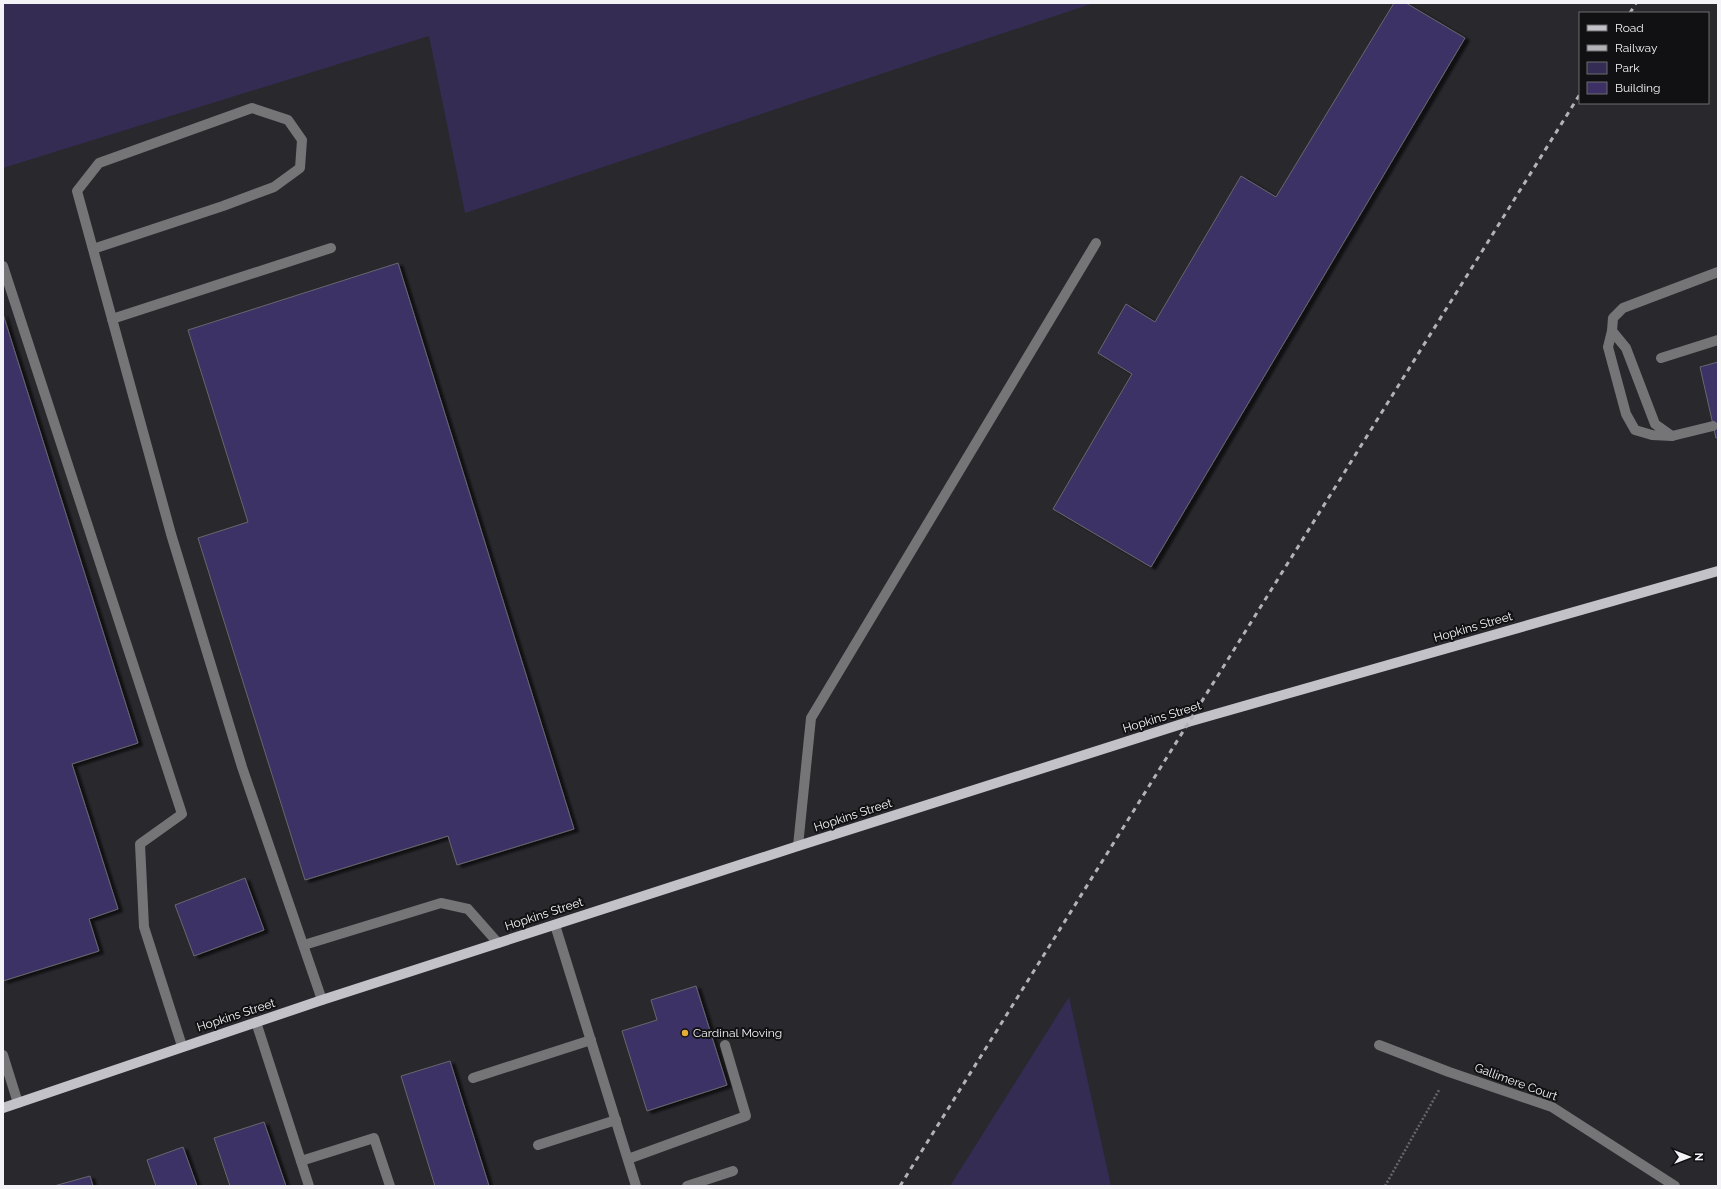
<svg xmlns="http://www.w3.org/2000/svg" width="1721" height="1189" font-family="Raleway,sans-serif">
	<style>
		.green { fill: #342c52 }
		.building { fill: #3d3065; stroke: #68676e; filter: url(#shadow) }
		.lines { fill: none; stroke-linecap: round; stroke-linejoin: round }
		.path { stroke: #66666b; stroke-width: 2.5; stroke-dasharray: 2 2; stroke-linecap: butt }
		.minor { stroke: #757578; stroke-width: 10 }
		.major { stroke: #c3c2c9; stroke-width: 10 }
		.rail { stroke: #b3b2b6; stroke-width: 3; stroke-dasharray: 5 5; stroke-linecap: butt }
		.poi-dot { fill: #e5ad35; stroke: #111113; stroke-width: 1.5 }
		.labels { text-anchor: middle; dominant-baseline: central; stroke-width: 4; stroke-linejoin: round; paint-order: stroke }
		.street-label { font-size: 12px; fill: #f4f3f7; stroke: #111113 }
		.poi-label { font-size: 12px; fill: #f4f3f7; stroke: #111113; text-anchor: start }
	</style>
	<defs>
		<filter id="shadow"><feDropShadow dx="4.5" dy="2.5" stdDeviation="1" flood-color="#0009"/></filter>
	</defs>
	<rect width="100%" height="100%" fill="#28282d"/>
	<!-- green -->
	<g class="green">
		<polygon points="3,3 1094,3 465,213 429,36 3,168"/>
		<polygon points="1069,997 1111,1186 950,1186"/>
	</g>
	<!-- building -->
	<g class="building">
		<polygon points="1394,3 1406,3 1465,38 1151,567 1053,509 1132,374 1098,353 1126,304 1155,322 1241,176 1276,197"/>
		<polygon points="398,263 574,829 457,865 448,836 305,880 198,538 248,522 188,330"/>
		<polygon points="3,314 138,743 72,764 118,909 89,919 99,951 3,981"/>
		<polygon points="1718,362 1718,437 1716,438 1700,367"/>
		<polygon points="245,878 264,930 194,956 175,905"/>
		<polygon points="696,986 727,1085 647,1111 622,1031 657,1020 651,1000"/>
		<polygon points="450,1061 489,1186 435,1186 401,1076"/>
		<polygon points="264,1122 286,1186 230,1186 214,1138"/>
		<polygon points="183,1147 197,1186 156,1186 147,1160"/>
		<polygon points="90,1176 93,1186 54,1186"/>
	</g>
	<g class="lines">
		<!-- path -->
		<polyline class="path" points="1385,1186 1439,1090"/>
		<!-- minor -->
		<g class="minor">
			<polyline points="93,249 223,206 274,187 300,168 302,140 288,120 252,108 99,163 77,191 171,534 242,767 322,1000"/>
			<polyline points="3,266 182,814 140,844 144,927 182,1046"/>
			<polyline points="112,319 331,248"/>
			<polyline points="1612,331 1626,348 1655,424 1672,436"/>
			<polyline points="1661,358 1718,340"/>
			<polyline points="1713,426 1672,436 1652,435 1635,430 1626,414 1608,347 1612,331 1613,318 1623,308 1718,272"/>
			<polyline points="798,846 811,718 1096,243"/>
			<polyline points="555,925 636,1186"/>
			<polyline points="304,945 441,903 468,909 498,943"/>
			<polyline points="256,1022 309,1186"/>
			<polyline points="1379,1045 1449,1072 1552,1107 1675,1186"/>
			<polyline points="3,1055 18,1103"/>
			<polyline points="473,1078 591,1040"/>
			<polyline points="538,1145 616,1120"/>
			<polyline points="628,1159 746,1116 725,1045"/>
			<polyline points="301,1161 374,1138 390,1186"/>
			<polyline points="687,1186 733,1171"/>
		</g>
		<!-- major -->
		<polyline class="major" points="3,1108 322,1000 798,846 1188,722 1718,571"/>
		<!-- rail -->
		<g class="rail">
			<polyline points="1630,13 1636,3"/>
			<polyline points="900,1186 1580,94"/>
		</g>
	</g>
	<!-- markers -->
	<circle class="poi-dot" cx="685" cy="1033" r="4"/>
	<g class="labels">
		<!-- street labels -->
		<g class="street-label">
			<text transform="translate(1473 627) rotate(-16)">Hopkins Street</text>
			<text transform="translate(1162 717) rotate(-17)">Hopkins Street</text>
			<text transform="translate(853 815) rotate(-18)">Hopkins Street</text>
			<text transform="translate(544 914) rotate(-18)">Hopkins Street</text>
			<text transform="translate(236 1015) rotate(-18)">Hopkins Street</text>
			<text transform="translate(1516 1082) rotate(20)">Gallimere Court</text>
		</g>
		<!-- poi labels -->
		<g class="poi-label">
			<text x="693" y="1033">Cardinal Moving</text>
		</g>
	</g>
	<!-- border -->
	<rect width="1721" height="1189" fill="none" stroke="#f4f3f7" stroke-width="8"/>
	<!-- legend -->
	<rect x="1579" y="12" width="130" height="92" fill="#111113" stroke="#6c6b6e"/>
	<rect x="1587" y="25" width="20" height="6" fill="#c3c2c9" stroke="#6c6b6e"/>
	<text x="1615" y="32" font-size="12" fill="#f4f3f7">Road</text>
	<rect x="1587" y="45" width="20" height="6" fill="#b3b2b6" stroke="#6c6b6e"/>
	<text x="1615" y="52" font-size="12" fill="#f4f3f7">Railway</text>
	<rect x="1587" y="62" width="20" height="12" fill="#342c52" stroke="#6c6b6e"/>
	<text x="1615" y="72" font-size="12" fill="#f4f3f7">Park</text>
	<rect x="1587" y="82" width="20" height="12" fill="#3d3065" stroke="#6c6b6e"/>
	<text x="1615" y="92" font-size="12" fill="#f4f3f7">Building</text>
	<!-- north arrow -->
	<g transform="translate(1689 1157) rotate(90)" stroke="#111113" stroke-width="3" paint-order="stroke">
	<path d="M0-3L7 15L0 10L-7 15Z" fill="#f4f3f7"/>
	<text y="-6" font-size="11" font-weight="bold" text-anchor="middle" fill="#f4f3f7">N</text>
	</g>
</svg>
